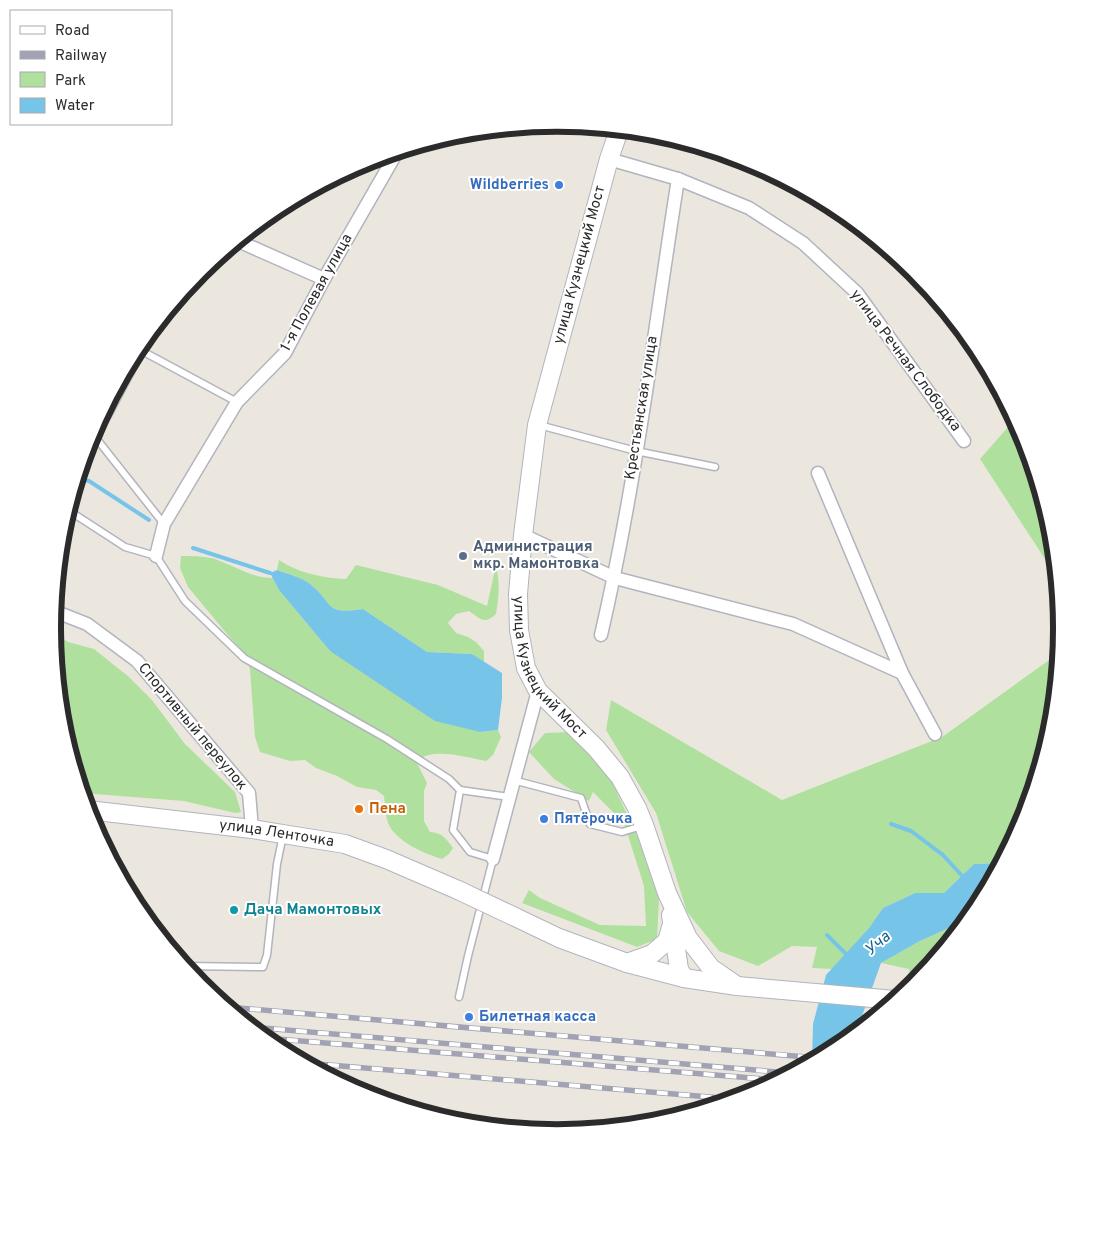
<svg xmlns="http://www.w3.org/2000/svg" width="1114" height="1256" font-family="Overpass,sans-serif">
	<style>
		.green { fill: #b0e09e }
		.water { fill: #77c4e9 }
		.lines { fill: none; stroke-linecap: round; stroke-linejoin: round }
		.stream { stroke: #77c4e9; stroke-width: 4 }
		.lane-casing { stroke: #b2b4be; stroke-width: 9 }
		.street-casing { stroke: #b2b4be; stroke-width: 15 }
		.secondary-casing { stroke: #b2b4be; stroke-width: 20 }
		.lane { stroke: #fff; stroke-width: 6 }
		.street { stroke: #fff; stroke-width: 12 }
		.secondary { stroke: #fff; stroke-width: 18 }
		.rail-casing { stroke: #a1a3b5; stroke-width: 5.5 }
		.rail { stroke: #fff; stroke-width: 4; stroke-dasharray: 11; stroke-linecap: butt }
		.secondary-bridge-casing { stroke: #b2b4be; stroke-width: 20; stroke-linecap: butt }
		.secondary-bridge { stroke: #fff; stroke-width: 18 }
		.shop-dot { fill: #3f7fe0; stroke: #fff; stroke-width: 2 }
		.service-dot { fill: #5c6f8a; stroke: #fff; stroke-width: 2 }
		.food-dot { fill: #e8710a; stroke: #fff; stroke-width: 2 }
		.culture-dot { fill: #0f9aa8; stroke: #fff; stroke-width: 2 }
		.labels { text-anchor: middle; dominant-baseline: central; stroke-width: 4; stroke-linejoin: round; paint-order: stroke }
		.shop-label { font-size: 15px; font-weight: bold; fill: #366cbe; stroke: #fff; text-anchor: start }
		.street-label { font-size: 15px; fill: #2b2b2b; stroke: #fff }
		.service-label { font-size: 15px; font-weight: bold; fill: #4e5e75; stroke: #fff; text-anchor: start }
		.food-label { font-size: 15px; font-weight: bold; fill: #c56008; stroke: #fff; text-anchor: start }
		.culture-label { font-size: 15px; font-weight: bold; fill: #0d838f; stroke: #fff; text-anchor: start }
		.water-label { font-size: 16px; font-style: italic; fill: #146296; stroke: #fff }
		.rim { fill: none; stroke: #2b2b2b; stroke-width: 6 }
	</style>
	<rect width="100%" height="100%" fill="#ece7de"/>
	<!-- green -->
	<g class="green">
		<polygon points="1015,419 1023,435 1052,530 1056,576 980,459"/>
		<path d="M181,556C194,556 209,556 220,561C238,568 253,578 273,578L279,590L330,651L480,732L498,730L501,737L493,755L486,761C464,757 435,747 416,761L427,783L424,791V821L430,832C442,833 446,838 453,848L449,854L442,859C425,854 395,841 388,823C385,814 385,805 384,796L376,790L357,787L337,776L316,768L305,760L290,761L260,752L255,737L250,670L246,655L227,634L188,587L180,568Z"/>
		<path d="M279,560C298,573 323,578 346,579L356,565L438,585L487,606L496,565C500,583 499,597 496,614C484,625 481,619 469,611L456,614L448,623L456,633L468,637L476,642L484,651V662L472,654L427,652L363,609C323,615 335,604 310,584C302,577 287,574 277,570Z"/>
		<polygon points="53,632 68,642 94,649 129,677 152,700 185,744 235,792 241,812 235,813 184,801 82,793 62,726"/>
		<polygon points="1059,653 1052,727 1023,821 1000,863 974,864 944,893 915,893 883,908 869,928 832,969 812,968 817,947 792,946 758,966 719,951 687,912 656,813 606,730 611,700 782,800 942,737"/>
		<polygon points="571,732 611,780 649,861 659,900 657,939 637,947 522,903 529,890 540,898 600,925 646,926 644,886 624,823 593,792 589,801 554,779 529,752 545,733"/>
		<polygon points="967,920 914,984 911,984 909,969 881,963 920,941"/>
	</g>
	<!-- water -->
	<g class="water">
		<path d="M277,570C287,574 302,577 310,584C335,604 323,615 363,609L427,652L472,654L502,673V698L498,730L480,732L435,721L330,651L279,590L270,573Z"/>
		<polygon points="1000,863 976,909 967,920 920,941 881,963 862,1016 859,1030 837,1048 812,1061 813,1024 826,975 869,928 883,908 915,893 944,893 974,864"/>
	</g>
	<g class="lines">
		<!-- stream -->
		<g class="stream">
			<polyline points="78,478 89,481 149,520"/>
			<polyline points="193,548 270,573"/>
			<polyline points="891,824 911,831 943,855 964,878"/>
			<polyline points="827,935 848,956"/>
		</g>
		<!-- lane casing -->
		<g class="lane-casing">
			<g id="lane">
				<polyline points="149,333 142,351 237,402"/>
				<polyline points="539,425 636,451 715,467"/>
				<polyline points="91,436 96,438 164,524"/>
				<polyline points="96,438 142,351 137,349"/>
				<polyline points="68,510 125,547 156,556 185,601 244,658 387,739 449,779 460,790"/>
				<polyline points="513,780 581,798 590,824 622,832 642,826"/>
				<polyline points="185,966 263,967 267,955 277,864 283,835"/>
				<polyline points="459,997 468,956 493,859 470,852 453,830 460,790 509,797"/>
			</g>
		</g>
		<!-- street casing -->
		<g class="street-casing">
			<g id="street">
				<polyline points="609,159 678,179 749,208 803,243 857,293 964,441"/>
				<polyline points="238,241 324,279"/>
				<polyline points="818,473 902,673 935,734"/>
				<polyline points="523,535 615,578 793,624 902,673"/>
				<polyline points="156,556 164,524 237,402 285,353 324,279 397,152"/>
				<polyline points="54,611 87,624 137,661 249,793 252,829"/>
				<path d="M601,635C636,485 654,331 678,179"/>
				<polyline points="493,859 538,691"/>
			</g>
		</g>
		<!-- secondary casing -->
		<g class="secondary-casing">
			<g id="secondary">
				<path id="s1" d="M619,130L609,159L537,425L523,535L518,594L519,630L526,668L538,691L596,748L620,777L637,808L644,825L667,893L688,938L711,968L737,986"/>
				<path id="s2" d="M88,810L252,829L345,844L386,859L458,890"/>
				<polyline points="671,915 679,969 684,978"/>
				<polyline points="513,916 559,938 627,963 684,978 737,986 895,1000"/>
				<polyline points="627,963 652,954 667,941 672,924"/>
			</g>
		</g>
		<!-- lane -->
		<use href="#lane" class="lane"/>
		<!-- street -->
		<use href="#street" class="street"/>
		<!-- secondary -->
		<use href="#secondary" class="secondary"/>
		<!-- rail casing -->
		<g class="rail-casing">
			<g id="rail">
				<polyline points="228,1007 818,1058"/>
				<polyline points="252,1027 789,1073"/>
				<polyline points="265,1038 776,1080"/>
				<polyline points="306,1063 733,1099"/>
			</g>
		</g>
		<!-- rail -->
		<use href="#rail" class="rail"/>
		<!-- secondary-bridge casing -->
		<g class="secondary-bridge-casing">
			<polyline id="secondary-bridge" points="458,890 513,916"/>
		</g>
		<!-- secondary-bridge -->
		<use href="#secondary-bridge" class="secondary-bridge"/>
	</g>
	<!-- markers -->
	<g class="shop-dot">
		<circle cx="559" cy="185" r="5"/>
		<circle cx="544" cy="819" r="5"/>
		<circle cx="469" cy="1017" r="5"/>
	</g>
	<circle class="service-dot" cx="463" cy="556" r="5"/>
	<circle class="food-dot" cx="359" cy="809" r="5"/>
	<circle class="culture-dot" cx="234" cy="910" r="5"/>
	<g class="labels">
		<!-- shop labels -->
		<g class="shop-label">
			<text x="549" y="185" text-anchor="end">Wildberries</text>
			<text x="554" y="819">Пятёрочка</text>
			<text x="479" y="1017">Билетная касса</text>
		</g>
		<!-- street labels -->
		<g class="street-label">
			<text transform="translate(580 265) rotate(-75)">улица Кузнецкий Мост</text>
			<text transform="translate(317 293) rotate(-61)">1-я Полевая улица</text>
			<text transform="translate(905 361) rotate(53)">улица Речная Слободка</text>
			<text transform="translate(642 408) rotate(-81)">Крестьянская улица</text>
			<text stroke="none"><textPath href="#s1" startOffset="560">улица Кузнецкий Мост</textPath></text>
			<text transform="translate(192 727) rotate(50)">Спортивный переулок</text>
			<text stroke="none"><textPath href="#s2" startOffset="190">улица Ленточка</textPath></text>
		</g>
		<!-- service labels -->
		<g class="service-label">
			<text x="473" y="547">Администрация<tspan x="473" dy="17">мкр. Мамонтовка</tspan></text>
		</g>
		<!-- food labels -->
		<g class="food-label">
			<text x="369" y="809">Пена</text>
		</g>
		<!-- culture labels -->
		<g class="culture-label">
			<text x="244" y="910">Дача Мамонтовых</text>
		</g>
		<!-- water labels -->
		<g class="water-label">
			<text transform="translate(878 944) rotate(-41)">Уча</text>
		</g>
	</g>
	<!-- crop -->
	<path d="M0 0H1114V1256H0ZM61 628a496 496 0 1 1 992 0a496 496 0 1 1-992 0Z" fill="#fff" fill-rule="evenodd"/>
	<path class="rim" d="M61 628a496 496 0 1 1 992 0a496 496 0 1 1-992 0Z"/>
	<!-- legend -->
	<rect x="10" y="10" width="162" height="115" fill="#ffffff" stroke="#aaaaaa"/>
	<rect x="20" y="26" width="25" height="8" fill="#ffffff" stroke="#aaaaaa"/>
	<text x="55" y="35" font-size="15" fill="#2b2b2b">Road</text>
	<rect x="20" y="51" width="25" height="8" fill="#a1a3b5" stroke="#aaaaaa"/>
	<text x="55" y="60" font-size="15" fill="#2b2b2b">Railway</text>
	<rect x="20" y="72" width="25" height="15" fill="#b0e09e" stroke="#aaaaaa"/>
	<text x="55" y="85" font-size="15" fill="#2b2b2b">Park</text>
	<rect x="20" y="98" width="25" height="15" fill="#77c4e9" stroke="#aaaaaa"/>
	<text x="55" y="110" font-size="15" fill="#2b2b2b">Water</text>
</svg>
